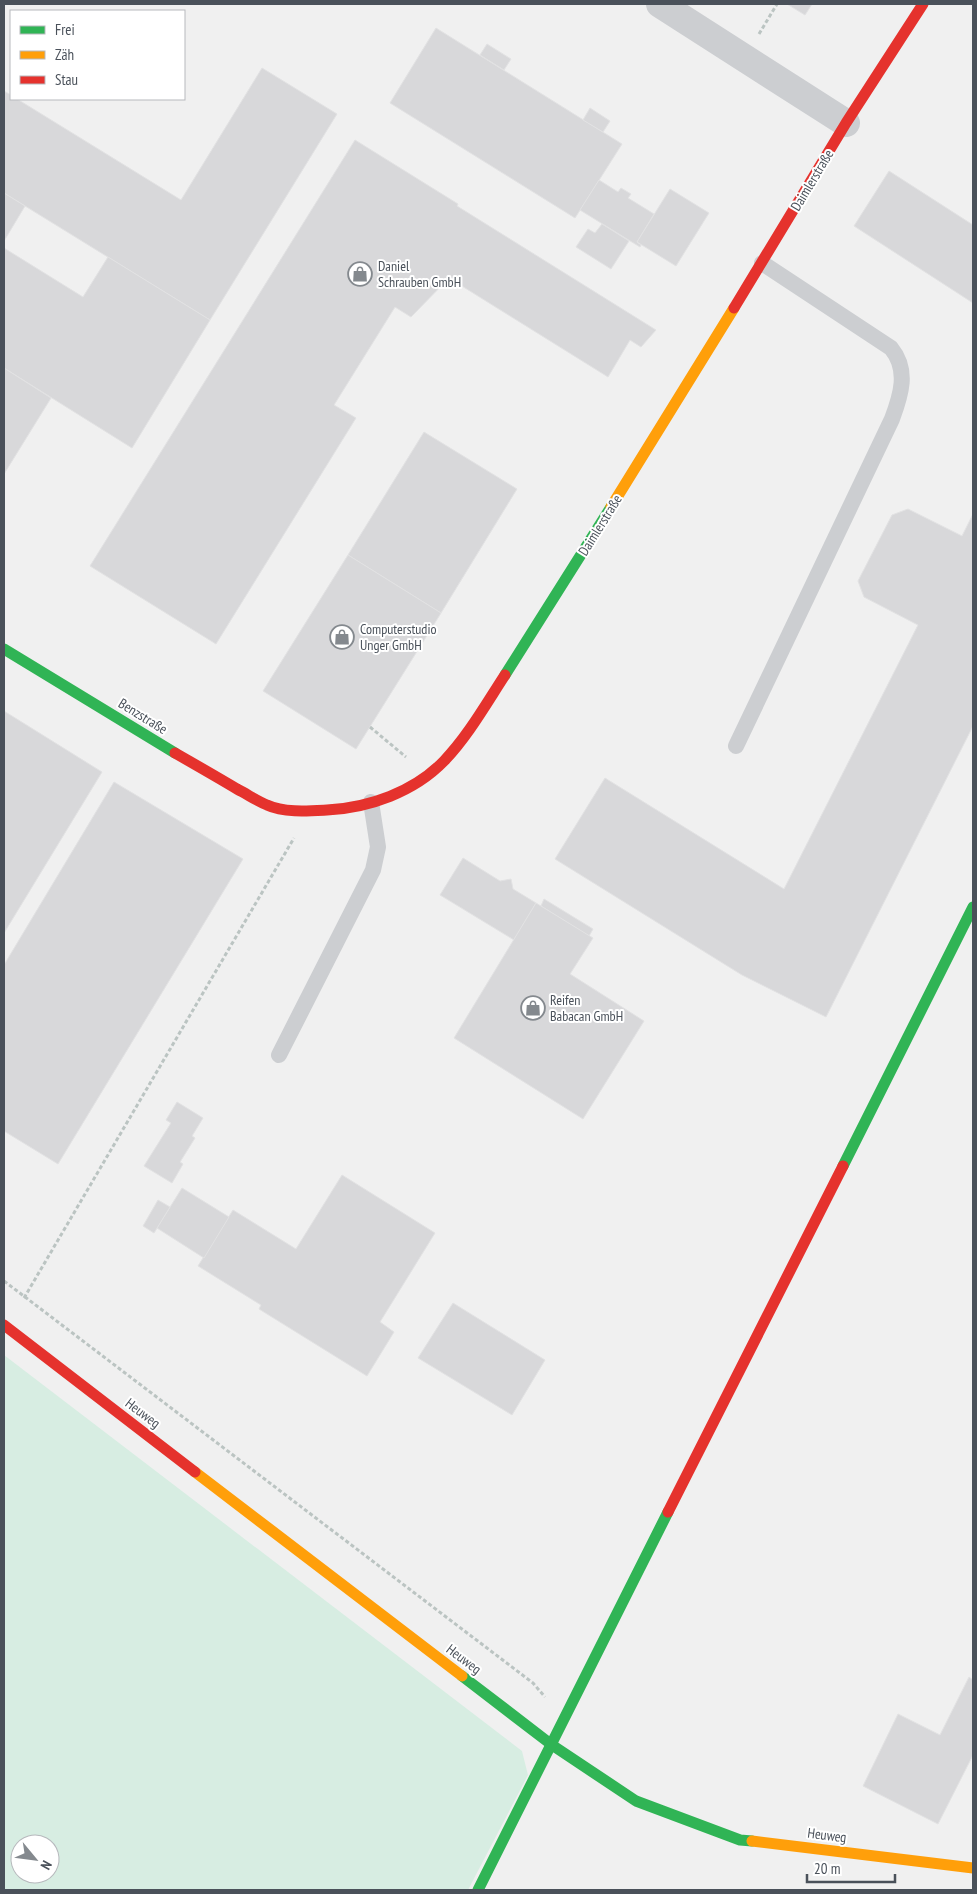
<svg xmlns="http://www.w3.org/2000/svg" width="977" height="1894" font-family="'PT Sans Narrow',sans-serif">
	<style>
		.green { fill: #d7ede2; fill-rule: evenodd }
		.building { fill: #d8d8da; stroke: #e2e2e3 }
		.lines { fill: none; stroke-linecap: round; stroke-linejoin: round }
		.path { stroke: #bbc4c2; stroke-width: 3; stroke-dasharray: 4 2.5; stroke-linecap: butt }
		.lane { stroke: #ccced1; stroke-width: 16 }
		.street { stroke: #ccced1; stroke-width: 28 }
		.fast { stroke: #30b455; stroke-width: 11 }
		.slow { stroke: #ff9f0a; stroke-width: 11 }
		.jam { stroke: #e5322d; stroke-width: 11 }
		.labels { text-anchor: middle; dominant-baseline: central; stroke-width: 4; stroke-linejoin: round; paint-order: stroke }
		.street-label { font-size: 14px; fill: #4a515a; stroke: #fff }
		.poi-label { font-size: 14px; fill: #4a515a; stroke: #fff; text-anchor: start }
	</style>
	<rect width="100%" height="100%" fill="#f0f0f0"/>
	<!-- green -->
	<path class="green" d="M4,1355L522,1751L528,1775L468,1890H4ZM20,1844H50V1874H20Z"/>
	<!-- building -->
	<g class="building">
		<polygon points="787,4 812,4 805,15"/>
		<polygon points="436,28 622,144 575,218 390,103"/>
		<polygon points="487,44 511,59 504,70 480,55"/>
		<polygon points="262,68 337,114 210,320 4,193 4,91 11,95 11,99 17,99 181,200"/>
		<polygon points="590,108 610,121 603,132 583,120"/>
		<polygon points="355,140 458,204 457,206 656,330 641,347 630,340 608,377 449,278 411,317 395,307 334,405 356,418 216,644 90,566"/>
		<polygon points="889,171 973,225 973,303 854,226"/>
		<polygon points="599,180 618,192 621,188 631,194 628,198 654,214 637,242 641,245 640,247 580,210"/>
		<polygon points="670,189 709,213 676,266 637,242"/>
		<polygon points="4,193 25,206 4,241"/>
		<polygon points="602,224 629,241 611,269 576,247 588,229 595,233"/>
		<polygon points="4,248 83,297 108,257 210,320 132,448 4,368"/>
		<polygon points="4,368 51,398 4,474"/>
		<polygon points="424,432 517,489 441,613 348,555"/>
		<polygon points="908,509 962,536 973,514 973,726 826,1017 742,975 555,859 605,778 784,889 918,625 864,597 858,581 892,515"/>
		<polygon points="348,555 441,613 356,749 263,691"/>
		<polygon points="4,711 102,772 4,933"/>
		<polygon points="114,782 243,859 58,1164 4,1131 4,965"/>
		<polygon points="463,858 500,881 511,879 513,889 536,903 514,940 440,895"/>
		<polygon points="544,899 593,929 589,936 541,906"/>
		<polygon points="536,903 593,938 570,974 644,1021 583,1119 454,1038"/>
		<polygon points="177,1102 203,1118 192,1136 195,1138 180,1162 183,1164 172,1183 144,1166 171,1123 166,1120"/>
		<polygon points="342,1175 435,1233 380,1322 394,1332 367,1376 259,1309 261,1305 198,1266 233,1210 296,1249"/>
		<polygon points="182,1188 229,1217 204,1258 157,1228"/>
		<polygon points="158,1200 170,1207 154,1233 143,1226"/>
		<polygon points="453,1303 545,1360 512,1415 418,1358"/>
		<polygon points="969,1677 973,1680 973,1755 938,1824 863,1786 898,1714 940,1735"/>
	</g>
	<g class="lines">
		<!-- path -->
		<g class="path">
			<polyline points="759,34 777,4"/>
			<polyline points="370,727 406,757"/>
			<polyline points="4,1281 533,1683 545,1697"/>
			<polyline points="24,1298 294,838"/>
		</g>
		<!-- lane -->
		<g class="lane">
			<path d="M736,746L892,419C901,395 909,370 891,348L762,263"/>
			<polyline points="279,1055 373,870 378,847 371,802"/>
		</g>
		<!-- street -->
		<polyline class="street" points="660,4 846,123"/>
		<!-- fast -->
		<g class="fast">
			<polyline points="4,649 175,753"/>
			<polyline points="505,675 611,507"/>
			<polyline points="843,1166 973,907"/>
			<polyline points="462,1676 552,1745 636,1801 740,1840 752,1841"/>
			<polyline points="478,1890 668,1512"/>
		</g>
		<!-- slow -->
		<g class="slow">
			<polyline points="611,507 734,308"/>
			<polyline points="195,1472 462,1676"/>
			<polyline points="752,1841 973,1868"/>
		</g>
		<!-- jam -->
		<g class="jam">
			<polyline points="734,308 846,123 923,4"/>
			<path d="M175,753C196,765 217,777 237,789C247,794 257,801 267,805C284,813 309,811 327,810C369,808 414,792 444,761C468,736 486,704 505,675"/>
			<polyline points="4,1325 195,1472"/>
			<polyline points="668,1512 843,1166"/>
		</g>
	</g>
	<!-- icons -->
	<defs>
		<g id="shop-ring" transform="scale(1.25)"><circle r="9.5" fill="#fff" stroke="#84898e" stroke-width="1.5"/><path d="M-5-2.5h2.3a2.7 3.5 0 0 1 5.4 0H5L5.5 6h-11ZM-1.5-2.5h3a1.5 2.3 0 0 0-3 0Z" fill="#84898e"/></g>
	</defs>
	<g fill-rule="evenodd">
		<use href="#shop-ring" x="360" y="274"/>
		<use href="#shop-ring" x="342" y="637"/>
		<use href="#shop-ring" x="533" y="1008"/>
	</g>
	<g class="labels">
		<!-- street labels -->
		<g class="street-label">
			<text transform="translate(812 180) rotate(-59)">Daimlerstraße</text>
			<text transform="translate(600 525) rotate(-58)">Daimlerstraße</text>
			<text transform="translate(143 716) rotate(32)">Benzstraße</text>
			<text transform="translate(143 1413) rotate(37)">Heuweg</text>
			<text transform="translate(464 1659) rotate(37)">Heuweg</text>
			<text transform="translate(827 1835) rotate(7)">Heuweg</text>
		</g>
		<!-- poi labels -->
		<g class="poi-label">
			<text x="378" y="266">Daniel<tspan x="378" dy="16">Schrauben GmbH</tspan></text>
			<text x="360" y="629">Computerstudio<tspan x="360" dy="16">Unger GmbH</tspan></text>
			<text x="550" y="1000">Reifen<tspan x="550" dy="16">Babacan GmbH</tspan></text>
		</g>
	</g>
	<!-- border -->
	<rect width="977" height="1894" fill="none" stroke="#4a515a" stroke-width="10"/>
	<!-- legend -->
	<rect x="10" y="10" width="175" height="90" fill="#ffffff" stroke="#b7b9bd"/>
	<rect x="20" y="26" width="25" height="8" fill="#30b455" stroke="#b7b9bd"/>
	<text x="55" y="35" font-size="15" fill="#4a515a">Frei</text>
	<rect x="20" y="51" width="25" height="8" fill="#ff9f0a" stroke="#b7b9bd"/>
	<text x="55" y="60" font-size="15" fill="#4a515a">Zäh</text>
	<rect x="20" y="76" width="25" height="8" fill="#e5322d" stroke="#b7b9bd"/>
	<text x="55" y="85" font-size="15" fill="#4a515a">Stau</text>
	<!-- north arrow -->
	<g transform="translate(35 1859) rotate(119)"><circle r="24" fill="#ffffff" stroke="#b7b9bd"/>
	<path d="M0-4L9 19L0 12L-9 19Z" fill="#84898e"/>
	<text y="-8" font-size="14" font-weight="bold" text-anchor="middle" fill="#4a515a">N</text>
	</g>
	<!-- scale -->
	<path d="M807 1874v8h88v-8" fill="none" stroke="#4a515a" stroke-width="2.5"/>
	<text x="814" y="1874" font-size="15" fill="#4a515a" stroke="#ffffff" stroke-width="4" paint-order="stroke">20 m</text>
</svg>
